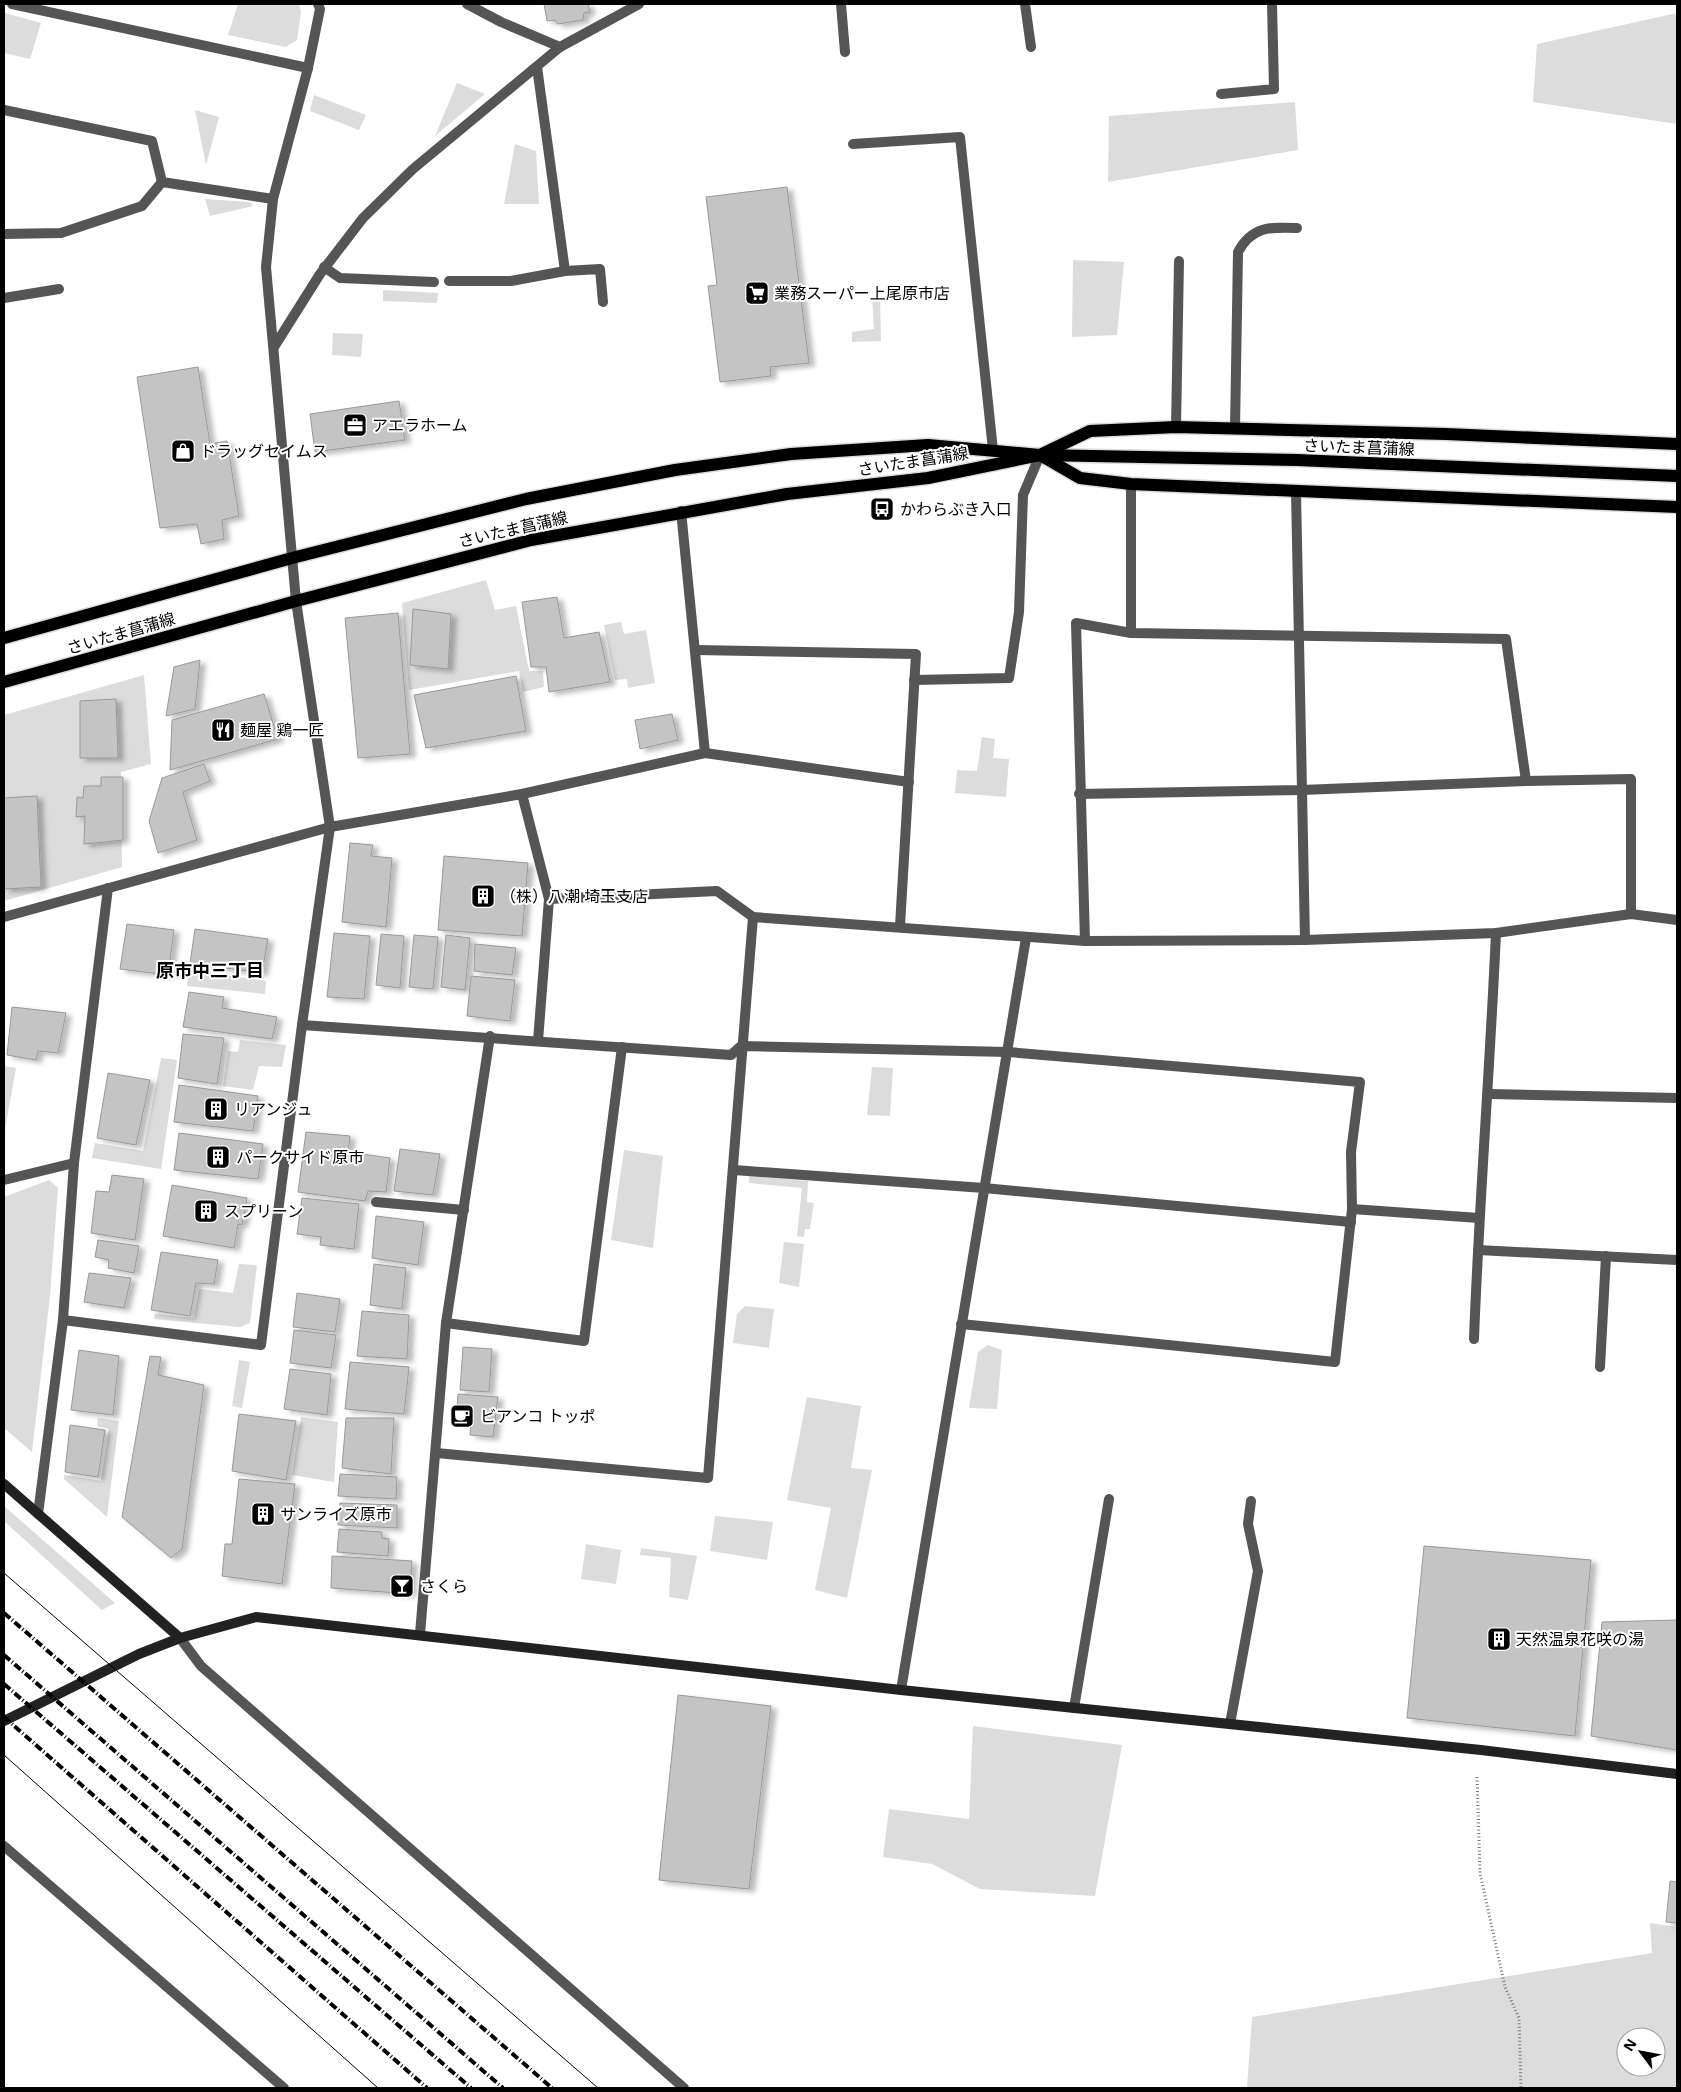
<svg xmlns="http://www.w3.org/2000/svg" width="1681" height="2092" font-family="'Noto Sans','Noto Sans JP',sans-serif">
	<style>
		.green { fill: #dcdcdc; fill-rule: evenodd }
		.building { fill: #c4c4c4; stroke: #999; filter: url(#shadow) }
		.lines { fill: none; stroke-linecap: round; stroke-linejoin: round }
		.primary-casing { stroke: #dbdbdb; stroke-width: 15 }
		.path { stroke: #777; stroke-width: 3; stroke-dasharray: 1 2.5; stroke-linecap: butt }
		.lane { stroke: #555; stroke-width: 10 }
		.street { stroke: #555; stroke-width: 10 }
		.secondary { stroke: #222; stroke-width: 10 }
		.primary { stroke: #000; stroke-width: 12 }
		.tram { stroke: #000; stroke-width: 1 }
		.rail { stroke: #000; stroke-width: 4; stroke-dasharray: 8 2.5 1 2.5; stroke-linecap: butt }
		.labels { text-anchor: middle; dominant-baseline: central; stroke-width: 4; stroke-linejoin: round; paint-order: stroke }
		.poi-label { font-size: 16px; fill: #000; stroke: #fff; text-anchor: start }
		.street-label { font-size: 16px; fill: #000; stroke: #fff }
		.neighbourhood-label { font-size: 18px; font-weight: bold; fill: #000; stroke: #fff }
	</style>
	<defs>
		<filter id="shadow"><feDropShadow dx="5.5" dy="3" stdDeviation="2.5" flood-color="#0004"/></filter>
	</defs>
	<rect width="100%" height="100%" fill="#fff"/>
	<!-- green -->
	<g class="green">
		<polygon points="238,4 299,4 301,12 297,40 286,47 228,35"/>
		<polygon points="5,13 41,23 30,59 4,53"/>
		<polygon points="1677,13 1677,124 1533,102 1537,44"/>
		<polygon points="457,83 485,94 435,136"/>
		<polygon points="314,95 366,115 359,130 310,111"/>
		<polygon points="1295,102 1298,150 1108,182 1109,116"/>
		<polygon points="195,110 219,117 206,165"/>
		<polygon points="515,144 536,151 539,204 504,204"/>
		<polygon points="205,199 250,202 253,206 210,216"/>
		<polygon points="1073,260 1124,262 1117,335 1072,337"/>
		<polygon points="383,290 438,293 437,303 383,301"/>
		<polygon points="872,296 880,296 881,341 852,342 852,332 874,329"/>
		<polygon points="333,333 363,334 361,357 332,355"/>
		<polygon points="486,580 495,610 516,606 529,671 543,671 544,687 523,692 519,671 409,690 402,603"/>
		<polygon points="621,622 624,634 646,630 655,683 628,688 627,679 615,680 604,625"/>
		<polygon points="144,675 151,764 121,772 122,867 4,901 4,715"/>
		<polygon points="982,737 995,739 993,758 1009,759 1006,797 955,793 957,770 977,771"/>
		<polygon points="189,970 266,981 265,994 187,986"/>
		<polygon points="240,1040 286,1045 282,1067 259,1066 253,1090 223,1086 228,1051 238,1052"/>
		<polygon points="161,1058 177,1060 161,1169 92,1158 95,1143 143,1151"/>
		<polygon points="4,1066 16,1068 4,1135"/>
		<polygon points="872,1067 893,1068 890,1116 867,1115"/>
		<polygon points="624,1150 663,1156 653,1248 611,1240"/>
		<polygon points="749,1176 808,1181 807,1202 814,1203 810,1229 805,1229 804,1237 797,1236 802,1188 749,1183"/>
		<polygon points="49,1180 58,1188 50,1296 32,1452 4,1428 4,1197"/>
		<polygon points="784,1242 804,1244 799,1287 779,1283"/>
		<polygon points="239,1264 257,1265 250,1323 240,1327 154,1319 155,1314 194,1318 199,1289 233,1293"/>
		<polygon points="745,1306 774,1309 769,1348 733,1343 737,1314"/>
		<polygon points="988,1345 1002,1350 997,1409 969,1408 978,1352"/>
		<polygon points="239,1360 250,1362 242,1408 232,1406"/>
		<polygon points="807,1397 861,1406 851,1468 872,1470 847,1598 815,1590 831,1508 787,1500"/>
		<polygon points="301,1417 338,1422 334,1482 292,1475"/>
		<polygon points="98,1418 119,1421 107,1517 64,1479 64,1475 101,1481 109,1429 97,1426"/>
		<polygon points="4,1506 115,1603 102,1610 4,1521"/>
		<polygon points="715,1516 773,1522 767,1560 710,1551"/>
		<polygon points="586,1544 621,1550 616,1584 581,1579"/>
		<polygon points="641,1548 697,1556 688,1600 669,1597 671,1558 640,1555"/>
		<polygon points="973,1726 1122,1745 1095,1896 980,1889 932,1864 883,1857 889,1809 969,1819"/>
		<path d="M1650,1923L1677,1927V2088H1247L1252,2017L1652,1953ZM1626,2037H1656V2067H1626Z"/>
	</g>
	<!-- building -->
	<g class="building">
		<polygon points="544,4 588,4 590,12 584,13 583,20 558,24 555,20 547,21"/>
		<polygon points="787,187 809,363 770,367 771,376 720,382 708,286 717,285 706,197"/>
		<polygon points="198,367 210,444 227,441 239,516 222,520 224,539 201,544 197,524 160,528 137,377"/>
		<polygon points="399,401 405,440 315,452 310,414"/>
		<polygon points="557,597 564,638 599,632 610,682 549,692 546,667 531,667 522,602"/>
		<polygon points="413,609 451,614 448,669 410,665"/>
		<polygon points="398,613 410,754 358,758 345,618"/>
		<polygon points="200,660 195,709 166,716 174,667"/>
		<polygon points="516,676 526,731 426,748 414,695"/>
		<polygon points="264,694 278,739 170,770 172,720"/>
		<polygon points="116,699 118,758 80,758 80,701"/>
		<polygon points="672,714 678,740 640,749 635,720"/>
		<polygon points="204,764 210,781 183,792 197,840 158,853 149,821 162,778"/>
		<polygon points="101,777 123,777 123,840 84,844 85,816 76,817 77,797 83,798 84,786 101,786"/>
		<polygon points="37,796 41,887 4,889 4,798"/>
		<polygon points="350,843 373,845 371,856 392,858 386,927 342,922"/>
		<polygon points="444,856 528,863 522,936 438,930"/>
		<polygon points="127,924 174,930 168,975 120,969"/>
		<polygon points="195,929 268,939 262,973 190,963"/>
		<polygon points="334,933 370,936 364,999 327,997"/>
		<polygon points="381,934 404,936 400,988 376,985"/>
		<polygon points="414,935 438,937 433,989 409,987"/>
		<polygon points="446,935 470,938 465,990 441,987"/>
		<polygon points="475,944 516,948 512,975 474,971"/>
		<polygon points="471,976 515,980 510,1021 467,1016"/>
		<polygon points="189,992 224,997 222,1008 277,1017 272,1039 183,1027"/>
		<polygon points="12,1007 66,1013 58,1053 38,1051 36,1060 7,1055"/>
		<polygon points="183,1034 224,1038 217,1084 178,1078"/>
		<polygon points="108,1073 150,1080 136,1145 97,1138"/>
		<polygon points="179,1085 258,1096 253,1131 174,1122"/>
		<polygon points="306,1132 350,1136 348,1152 390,1158 386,1192 368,1191 365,1201 298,1192"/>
		<polygon points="179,1133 263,1144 258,1179 174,1170"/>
		<polygon points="400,1149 440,1154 433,1195 394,1191"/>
		<polygon points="112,1175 144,1179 135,1240 91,1233 96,1191 109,1192"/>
		<polygon points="172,1185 247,1198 242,1225 238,1224 234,1248 163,1236"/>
		<polygon points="302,1198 359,1204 354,1249 320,1245 321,1237 297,1234"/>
		<polygon points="376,1216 424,1222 418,1265 372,1258"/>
		<polygon points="98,1240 139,1246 134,1273 108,1268 109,1260 95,1257"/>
		<polygon points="161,1252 218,1260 214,1284 196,1283 190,1316 151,1310"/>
		<polygon points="374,1264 406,1268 402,1309 370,1305"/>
		<polygon points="89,1273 131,1278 124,1308 84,1302"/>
		<polygon points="297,1293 340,1299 335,1332 293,1327"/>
		<polygon points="362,1311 409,1315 407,1359 357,1356"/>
		<polygon points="294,1330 336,1335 331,1368 290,1363"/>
		<polygon points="463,1347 492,1349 489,1392 460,1390"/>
		<polygon points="79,1350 119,1356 113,1415 71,1410"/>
		<polygon points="150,1356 161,1357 158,1375 204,1385 182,1549 171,1558 122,1517"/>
		<polygon points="350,1362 409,1367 404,1414 345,1409"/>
		<polygon points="290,1369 331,1374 327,1415 284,1409"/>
		<polygon points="458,1394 498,1397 493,1437 470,1435 471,1423 456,1421"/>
		<polygon points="239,1414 296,1421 286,1480 232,1471"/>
		<polygon points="346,1418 394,1418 391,1474 342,1468"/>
		<polygon points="70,1425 105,1430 98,1477 65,1472"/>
		<polygon points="340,1474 397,1477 396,1499 338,1496"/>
		<polygon points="239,1479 295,1484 282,1584 222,1576 225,1544 232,1544"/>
		<polygon points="340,1503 397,1505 397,1528 338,1525"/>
		<polygon points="339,1529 382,1532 382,1538 389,1539 388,1556 337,1552"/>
		<polygon points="1424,1546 1591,1560 1575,1736 1407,1718"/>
		<polygon points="332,1556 412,1561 410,1594 331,1588"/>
		<polygon points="1677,1620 1677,1750 1591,1736 1602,1622"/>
		<polygon points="678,1695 771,1706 749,1889 659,1880"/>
		<polygon points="1670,1881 1677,1882 1677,1923 1666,1922"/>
	</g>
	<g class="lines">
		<!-- primary casing -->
		<g class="primary-casing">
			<g id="primary">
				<polyline points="1042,456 1080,478 1131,484 1677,507"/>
				<polyline points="4,638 292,558 526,499 675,470 791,454 928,445 1040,455 1297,460 1677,476"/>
				<polyline points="4,682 296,601 531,540 787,494 928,478 1040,455 1090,431 1176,427 1446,434 1677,444"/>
			</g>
		</g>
		<!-- path -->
		<polyline class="path" points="1477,1777 1480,1873 1505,1987 1519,2018 1521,2088"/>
		<!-- lane -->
		<g class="lane">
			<polyline points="841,4 845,52"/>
			<polyline points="1025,4 1031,47"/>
			<polyline points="853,144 960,137 993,450"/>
			<polyline points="4,298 59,289"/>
			<polyline points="1176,427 1179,261"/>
			<path d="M1235,428L1238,252C1252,226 1270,227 1297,228"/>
			<polyline points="376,1202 464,1210"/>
			<polyline points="1600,1367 1606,1256"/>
			<polyline points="1074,1708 1109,1499"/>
			<polyline points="1230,1724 1258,1571 1248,1524 1251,1501"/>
		</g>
		<!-- street -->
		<g class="street">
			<polyline points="12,4 308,68"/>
			<polyline points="467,4 501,22 560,47 639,4"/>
			<polyline points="537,67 565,271 600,269 603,302"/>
			<polyline points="1221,94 1274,89 1272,4"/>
			<polyline points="4,110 152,141 162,182 273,199"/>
			<polyline points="4,234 61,233 142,206 162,182"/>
			<polyline points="324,267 340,278 434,282"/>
			<polyline points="449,281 511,281 565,271"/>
			<polyline points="274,347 320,274 363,218 413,169 560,47"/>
			<polyline points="1296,492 1305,940"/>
			<polyline points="681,511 705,753"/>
			<polyline points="1131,633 1131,484"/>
			<polyline points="696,650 916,654 900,926"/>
			<polyline points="914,680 1009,678 1019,612 1023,495 1040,455"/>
			<polyline points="522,794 549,899 538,1041"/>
			<polyline points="1079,794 1302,790 1526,781"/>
			<polyline points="549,899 717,891 753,917"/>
			<polyline points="4,917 330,827 522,794 705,753 909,782"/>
			<polyline points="1085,941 1076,623 1131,633 1506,639 1526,781 1631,779 1631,914"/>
			<polyline points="302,1025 731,1055 741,1046 1008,1052 1360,1082 1351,1152 1352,1209 1335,1362 961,1324"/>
			<polyline points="1489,1094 1677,1098"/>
			<polyline points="734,1170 984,1188 1351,1222"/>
			<polyline points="4,1180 74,1163"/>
			<polyline points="1352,1209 1479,1218"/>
			<polyline points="1478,1250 1677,1260"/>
			<polyline points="63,1320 261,1345 302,1025 330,827 296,601 266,267 273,199 308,68 320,9 318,4"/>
			<polyline points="446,1323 584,1341 622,1047"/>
			<path d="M1474,1339C1479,1204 1490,1068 1496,933"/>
			<polyline points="436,1453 708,1478 753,917 1085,941 1305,940 1496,933 1631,914 1677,920"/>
			<polyline points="38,1514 63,1320 74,1163 108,888"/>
			<polyline points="420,1634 446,1323 490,1036"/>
			<polyline points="180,1638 201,1666 684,2088"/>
			<polyline points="901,1690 1026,938"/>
			<polyline points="4,1846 284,2088"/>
		</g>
		<!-- secondary -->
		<g class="secondary">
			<polyline points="4,1484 180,1638"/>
			<polyline points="4,1721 139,1654 180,1638 256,1617 901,1690 1481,1750 1677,1774"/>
		</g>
		<!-- primary -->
		<use href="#primary" class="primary"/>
		<!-- tram -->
		<g class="tram">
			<polyline points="4,1573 598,2088"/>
			<polyline points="4,1755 378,2088"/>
		</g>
		<!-- rail -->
		<g class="rail">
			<polyline points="4,1613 552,2088"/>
			<polyline points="4,1655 503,2088"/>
			<polyline points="4,1684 471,2088"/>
			<polyline points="4,1717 427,2088"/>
		</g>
	</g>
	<!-- icons -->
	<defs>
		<g id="supermarket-square" transform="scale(1.25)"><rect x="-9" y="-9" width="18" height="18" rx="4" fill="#000" stroke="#fff"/><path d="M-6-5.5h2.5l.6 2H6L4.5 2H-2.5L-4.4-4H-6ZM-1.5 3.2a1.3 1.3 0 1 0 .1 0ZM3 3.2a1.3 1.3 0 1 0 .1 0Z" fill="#fff"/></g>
		<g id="office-square" transform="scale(1.25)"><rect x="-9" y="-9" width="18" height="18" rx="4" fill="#000" stroke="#fff"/><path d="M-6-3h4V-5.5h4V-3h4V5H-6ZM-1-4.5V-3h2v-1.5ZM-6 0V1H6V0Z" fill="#fff"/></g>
		<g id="shop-square" transform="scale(1.25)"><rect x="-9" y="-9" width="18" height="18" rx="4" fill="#000" stroke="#fff"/><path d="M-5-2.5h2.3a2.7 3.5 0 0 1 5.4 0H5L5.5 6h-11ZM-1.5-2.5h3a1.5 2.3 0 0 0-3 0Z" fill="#fff"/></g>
		<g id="bus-square" transform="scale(1.25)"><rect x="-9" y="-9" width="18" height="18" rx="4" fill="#000" stroke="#fff"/><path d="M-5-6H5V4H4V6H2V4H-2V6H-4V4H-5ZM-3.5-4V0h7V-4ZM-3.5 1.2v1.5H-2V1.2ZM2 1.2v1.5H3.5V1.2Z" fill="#fff"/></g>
		<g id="restaurant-square" transform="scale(1.25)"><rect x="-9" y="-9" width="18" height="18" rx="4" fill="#000" stroke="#fff"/><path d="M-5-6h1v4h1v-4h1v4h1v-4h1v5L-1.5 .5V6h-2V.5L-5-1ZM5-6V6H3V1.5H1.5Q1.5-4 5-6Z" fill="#fff"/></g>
		<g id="building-square" transform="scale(1.25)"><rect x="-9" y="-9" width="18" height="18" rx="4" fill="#000" stroke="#fff"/><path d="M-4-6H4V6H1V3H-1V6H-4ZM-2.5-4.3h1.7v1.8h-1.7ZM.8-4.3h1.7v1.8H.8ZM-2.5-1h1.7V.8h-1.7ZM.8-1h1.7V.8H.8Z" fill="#fff"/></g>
		<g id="cafe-square" transform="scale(1.25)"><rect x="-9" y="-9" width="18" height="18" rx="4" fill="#000" stroke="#fff"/><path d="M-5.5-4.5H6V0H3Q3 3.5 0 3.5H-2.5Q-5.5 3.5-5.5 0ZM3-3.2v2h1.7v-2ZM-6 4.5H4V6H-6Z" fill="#fff"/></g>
		<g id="bar-square" transform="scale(1.25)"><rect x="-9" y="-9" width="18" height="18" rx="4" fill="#000" stroke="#fff"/><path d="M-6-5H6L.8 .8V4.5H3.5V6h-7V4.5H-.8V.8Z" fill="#fff"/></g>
	</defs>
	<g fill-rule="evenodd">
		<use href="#supermarket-square" x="757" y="293"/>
		<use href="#office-square" x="355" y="425"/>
		<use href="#shop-square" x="183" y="451"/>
		<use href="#bus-square" x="882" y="509"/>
		<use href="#restaurant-square" x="223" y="730"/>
		<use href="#building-square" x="483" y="896"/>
		<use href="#building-square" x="216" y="1109"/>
		<use href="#building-square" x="218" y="1157"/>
		<use href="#building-square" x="206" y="1211"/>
		<use href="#cafe-square" x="462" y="1416"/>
		<use href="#building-square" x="263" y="1514"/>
		<use href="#bar-square" x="402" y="1586"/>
		<use href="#building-square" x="1499" y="1639"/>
	</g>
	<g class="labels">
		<!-- poi labels -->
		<g class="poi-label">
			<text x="774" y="293">業務スーパー上尾原市店</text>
			<text x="372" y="425">アエラホーム</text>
			<text x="200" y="451">ドラッグセイムス</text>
			<text x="900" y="509">かわらぶき入口</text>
			<text x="240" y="730">麺屋 鶏一匠</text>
			<text x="500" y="896">（株）八潮 埼玉支店</text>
			<text x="234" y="1109">リアンジュ</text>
			<text x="236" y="1157">パークサイド原市</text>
			<text x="224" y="1211">スプリーン</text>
			<text x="480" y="1416">ビアンコ トッポ</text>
			<text x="280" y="1514">サンライズ原市</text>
			<text x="420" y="1586">さくら</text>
			<text x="1516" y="1639">天然温泉花咲の湯</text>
		</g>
		<!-- street labels -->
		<g class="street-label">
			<text transform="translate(1359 447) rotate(2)">さいたま菖蒲線</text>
			<text transform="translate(913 461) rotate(-9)">さいたま菖蒲線</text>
			<text transform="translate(513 529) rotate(-13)">さいたま菖蒲線</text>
			<text transform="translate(121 633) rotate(-16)">さいたま菖蒲線</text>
		</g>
		<!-- neighbourhood labels -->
		<g class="neighbourhood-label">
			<text x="210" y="970">原市中三丁目</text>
		</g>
	</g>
	<!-- border -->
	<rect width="1681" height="2092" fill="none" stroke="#000000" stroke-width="10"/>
	<!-- north arrow -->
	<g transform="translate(1641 2052) rotate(302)"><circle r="24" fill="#ffffff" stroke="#999999"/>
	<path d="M0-4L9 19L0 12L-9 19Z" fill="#000000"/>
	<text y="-8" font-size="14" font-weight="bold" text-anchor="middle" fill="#000000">N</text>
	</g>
</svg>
